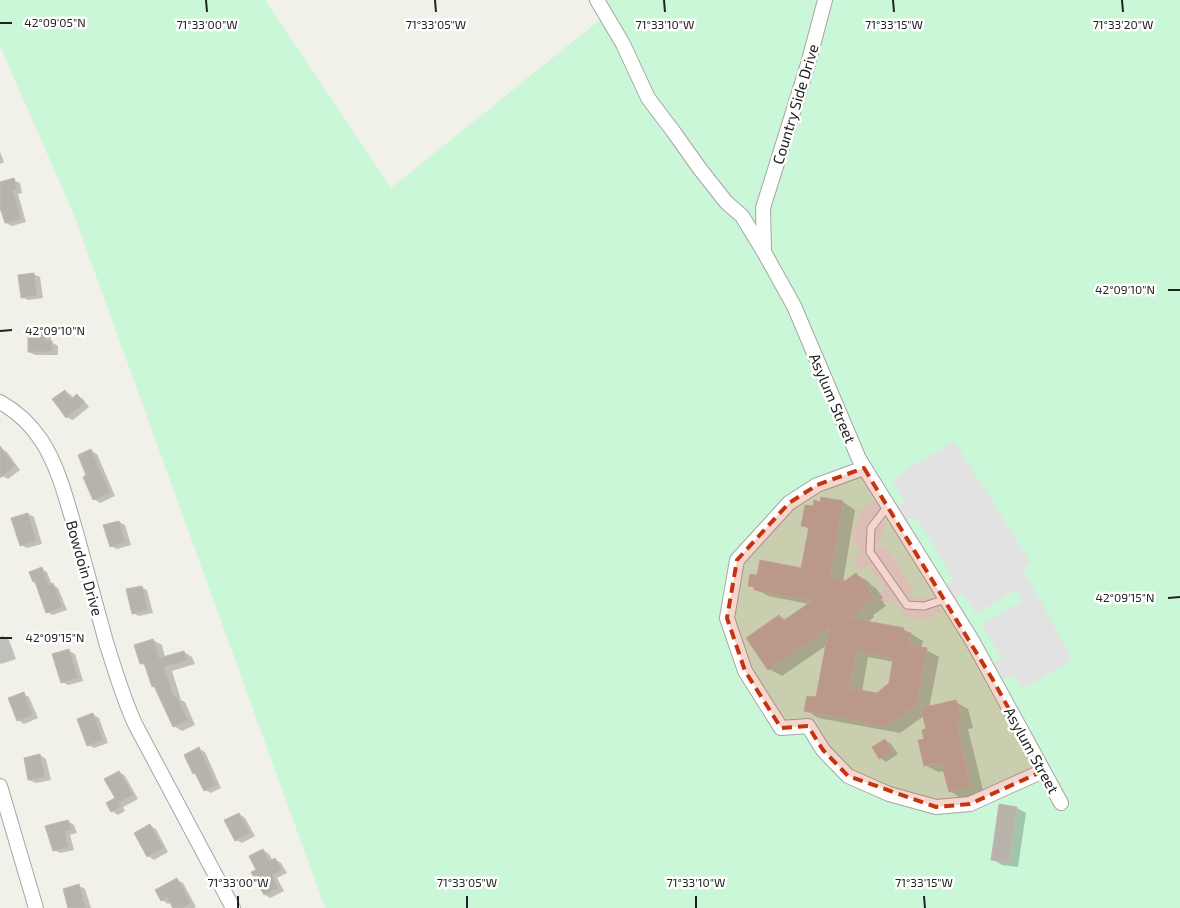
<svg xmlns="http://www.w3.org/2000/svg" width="1180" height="908" font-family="'Exo 2',sans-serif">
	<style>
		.park { fill: #caf7d7 }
		.parking { fill: #e2e2e2 }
		.shadow { fill: #0003; fill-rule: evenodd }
		.building { fill: #b7b3ab; stroke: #c2baac; fill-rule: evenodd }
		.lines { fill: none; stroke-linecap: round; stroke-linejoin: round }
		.service-casing { stroke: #a6a6a6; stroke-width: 9 }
		.minor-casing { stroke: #a6a6a6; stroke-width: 16 }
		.service { stroke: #fff; stroke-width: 7 }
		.minor { stroke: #fff; stroke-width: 14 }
		.marked { fill: #c7330c; fill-opacity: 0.2; stroke: #c7330c; stroke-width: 4; stroke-dasharray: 10 6; stroke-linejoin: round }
		.ticks { fill: none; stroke: #222; stroke-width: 2 }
		.labels { text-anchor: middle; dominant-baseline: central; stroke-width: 5; stroke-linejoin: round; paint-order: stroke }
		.street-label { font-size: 15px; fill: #222; stroke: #fff }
		.ticks-label { font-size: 12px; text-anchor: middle; fill: #222; stroke: #fff; stroke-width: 5; stroke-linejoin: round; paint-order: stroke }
	</style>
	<rect width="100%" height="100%" fill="#f1f0e9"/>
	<!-- park -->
	<polygon class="park" points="0,0 265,0 391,188 601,19 589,0 1180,0 1180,908 325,908 74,215 0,46"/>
	<!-- parking -->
	<g class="parking">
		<polygon points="955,442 1031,563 1021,569 1030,581 1072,660 1023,689 1014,675 1004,679 993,662 1002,659 982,624 1022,601 1017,589 976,614 963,594 953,600 940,590 954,581 925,532 915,517 905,521 895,506 905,503 892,480 915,464"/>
		<polygon points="878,499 886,528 883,530 875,548 886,547 914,592 905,595 920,599 932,596 943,614 930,611 934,621 903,616 901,606 893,600 884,603 879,594 885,589 869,565 861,570 852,559 861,553 851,534 859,520 859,510"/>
	</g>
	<!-- shadow -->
	<g class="shadow">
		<polygon points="0,152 4,162 0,164"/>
		<polygon points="13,180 20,183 22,193 18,194 26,222 12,226 6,223 0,203 0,184"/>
		<polygon points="33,274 40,277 43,298 28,300 22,297"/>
		<polygon points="45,331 51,335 51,342 58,346 58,355 35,355 29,352"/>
		<polygon points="65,391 71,395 73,398 77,396 83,399 89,407 73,420 66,417"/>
		<polygon points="0,449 1,449 7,452 20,470 8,479 2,476 0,472"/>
		<polygon points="91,451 97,454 115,496 100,503 94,499 88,476"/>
		<path d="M843,502L855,510L843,582H845L856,574L869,582L872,586L876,588L883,598L881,599L886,606L873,615L874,617L867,623L903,629L923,641L921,649L926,650L939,657L929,708L956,702L968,709L973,728L968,729L984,794L962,799L950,791L945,771L938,772L925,765L926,739L928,730L924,716L900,733L818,718L806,710L817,699L827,645L782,676L769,669L779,616L786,620L809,604L768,596L749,585L758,576L802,569L810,530L802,525L814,508L821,503ZM868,657L894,662L890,684L877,695L862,692Z"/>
		<polygon points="28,514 34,517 42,544 27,548 21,545"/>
		<polygon points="119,522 125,525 131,545 117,549 111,546"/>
		<polygon points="41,569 47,572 52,585 53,585 58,588 67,610 53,615 47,612 37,583 34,582"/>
		<polygon points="141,587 147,590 153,613 139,616 133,613"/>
		<polygon points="3,636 9,640 16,659 1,664 0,663 0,637"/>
		<polygon points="153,640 162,645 165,657 184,652 192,657 195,664 172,671 181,700 185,702 195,725 182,731 174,726 156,688 153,686 147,667 141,663"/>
		<polygon points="69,651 75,654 83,681 68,685 62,682"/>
		<polygon points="23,694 29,697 38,718 24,724 18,720"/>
		<polygon points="92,714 99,718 108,743 94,748 88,745"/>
		<polygon points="885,740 891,744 898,754 886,762 880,758 873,748"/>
		<polygon points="199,749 205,752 221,788 211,793 205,790 198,775 194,773"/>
		<polygon points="40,755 46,759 51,780 36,783 29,780"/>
		<polygon points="119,772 125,776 138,799 123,807 125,811 118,815 112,811 117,799"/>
		<polygon points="1000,805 1017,808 1026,813 1018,867 1002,865 992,859"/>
		<polygon points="239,814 245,818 255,836 242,843 236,840"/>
		<polygon points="68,821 74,825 77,833 70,835 74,850 60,853 54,850"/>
		<polygon points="150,826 156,829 168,852 154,860 148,856"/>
		<polygon points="263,850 269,854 273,861 275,859 281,863 287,873 277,878 284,891 270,898 264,894 258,870"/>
		<polygon points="177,880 183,883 196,907 194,908 174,908 171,902 168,904 162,900"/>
		<polygon points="79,886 85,889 91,908 70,908"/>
	</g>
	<!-- building -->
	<g class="building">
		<polygon points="14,178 17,189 13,191 21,219 5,223 0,208 0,182"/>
		<polygon points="34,273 37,295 21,298 18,275"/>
		<polygon points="28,330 45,330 45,341 52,341 52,352 28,352"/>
		<polygon points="65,390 71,399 77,394 84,403 66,418 52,399"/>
		<polygon points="0,446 15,466 0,478"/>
		<polygon points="91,449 110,493 93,500 83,477 86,475 78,455"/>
		<path d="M821,497L843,501L830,577L845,581L856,573L861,580L863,579L871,591L869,592L874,598L861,607L862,610L850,618L904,628L903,631L911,633L908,645L927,648L916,706L886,726L804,711L807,696L816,697L829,628L768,670L746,638L779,615L783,621L812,601L754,590L755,587L748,586L750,574L757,575L760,560L801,568L809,527L801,526L805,505L813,506L814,500L820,502ZM856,651L893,658L889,683L877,693L849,688Z"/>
		<polygon points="28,513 36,541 20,546 11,518"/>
		<polygon points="119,521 125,542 110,547 103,525"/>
		<polygon points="42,567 49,585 53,583 62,607 46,613 35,582 33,582 29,572"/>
		<polygon points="142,586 148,610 132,614 126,589"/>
		<polygon points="153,639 159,658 184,651 187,660 164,667 174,697 176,696 188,720 173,727 154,686 152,687 144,663 140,664 134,645"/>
		<polygon points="69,649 78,678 61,683 52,654"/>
		<polygon points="24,692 32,715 17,721 8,698"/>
		<polygon points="956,700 961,721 956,722 971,787 949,792 941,762 924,766 918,740 924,739 922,730 926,729 921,708"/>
		<polygon points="93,713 103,740 87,746 77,719"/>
		<polygon points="885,739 892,751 879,759 872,747"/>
		<polygon points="199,747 216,785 204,791 195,773 193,774 184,755"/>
		<polygon points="40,754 45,777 28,780 24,758"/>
		<polygon points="119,771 133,795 118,803 120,807 111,812 106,803 115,798 104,779"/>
		<polygon points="999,804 1017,807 1009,863 991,860"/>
		<polygon points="239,813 250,833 235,841 224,820"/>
		<polygon points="68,820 71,830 65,831 68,847 53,851 45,826"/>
		<polygon points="150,824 163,848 147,857 134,833"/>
		<polygon points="263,849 269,861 275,858 282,870 272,875 278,888 264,895 251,872 256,870 249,856"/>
		<polygon points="177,878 191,903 183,908 173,908 167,898 161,901 155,890"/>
		<polygon points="79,884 86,908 68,908 63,889"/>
	</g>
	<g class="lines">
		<!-- service casing -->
		<g class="service-casing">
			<polyline id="service" points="888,506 871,528 870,552 907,605 924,606 946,599"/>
		</g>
		<!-- minor casing -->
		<g class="minor-casing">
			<g id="minor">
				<polyline points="597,0 623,44 648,98 673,131 700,169 726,202 742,216 764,252 794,306 859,459 973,642 1061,803"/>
				<polyline points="764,250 763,208 808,64 825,0"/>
				<path d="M0,402C16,411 31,425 41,440C59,467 67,502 76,532C86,569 96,606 106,642C115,670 123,698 135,724L233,908"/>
				<polyline points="864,468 817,485 789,503 737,560 727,618 745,671 781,728 808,726 823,750 848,776 889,794 936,807 970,804 1043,771"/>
				<polyline points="0,786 36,908"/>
			</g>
		</g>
		<!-- service -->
		<use href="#service" class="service"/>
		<!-- minor -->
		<use href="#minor" class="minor"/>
	</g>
	<!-- marked area -->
	<path class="marked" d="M864,468L993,680L1043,771L970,804L936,807L848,776L823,750L808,726L781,728L745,671L727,618L737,560L789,503L817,485Z"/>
	<!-- ticks -->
	<path class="ticks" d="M206,0L207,12M435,0L436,12M664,0L665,12M893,0L894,12M1122,0L1123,12M0,23H12M1168,290H1180M0,331L12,330M1168,598L1180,597M0,638H12M238,896V908M467,896V908M696,896V908M924,896L925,908"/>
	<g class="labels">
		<!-- street labels -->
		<g class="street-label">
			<text transform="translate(795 104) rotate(-73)">Country Side Drive</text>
			<text transform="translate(833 398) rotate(67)">Asylum Street</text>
			<text transform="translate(85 568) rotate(74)">Bowdoin Drive</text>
			<text transform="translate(1032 750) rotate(61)">Asylum Street</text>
		</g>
	</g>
	<g class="ticks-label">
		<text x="55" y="27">42°09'05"N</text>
		<text x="207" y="29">71°33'00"W</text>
		<text x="436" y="29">71°33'05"W</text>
		<text x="665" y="29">71°33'10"W</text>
		<text x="894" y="29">71°33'15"W</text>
		<text x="1123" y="29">71°33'20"W</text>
		<text x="1125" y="294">42°09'10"N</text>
		<text x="55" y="335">42°09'10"N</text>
		<text x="1125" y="602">42°09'15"N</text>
		<text x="55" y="642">42°09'15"N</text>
		<text x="238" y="887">71°33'00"W</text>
		<text x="467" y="887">71°33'05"W</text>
		<text x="696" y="887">71°33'10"W</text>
		<text x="924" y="887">71°33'15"W</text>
	</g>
</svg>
